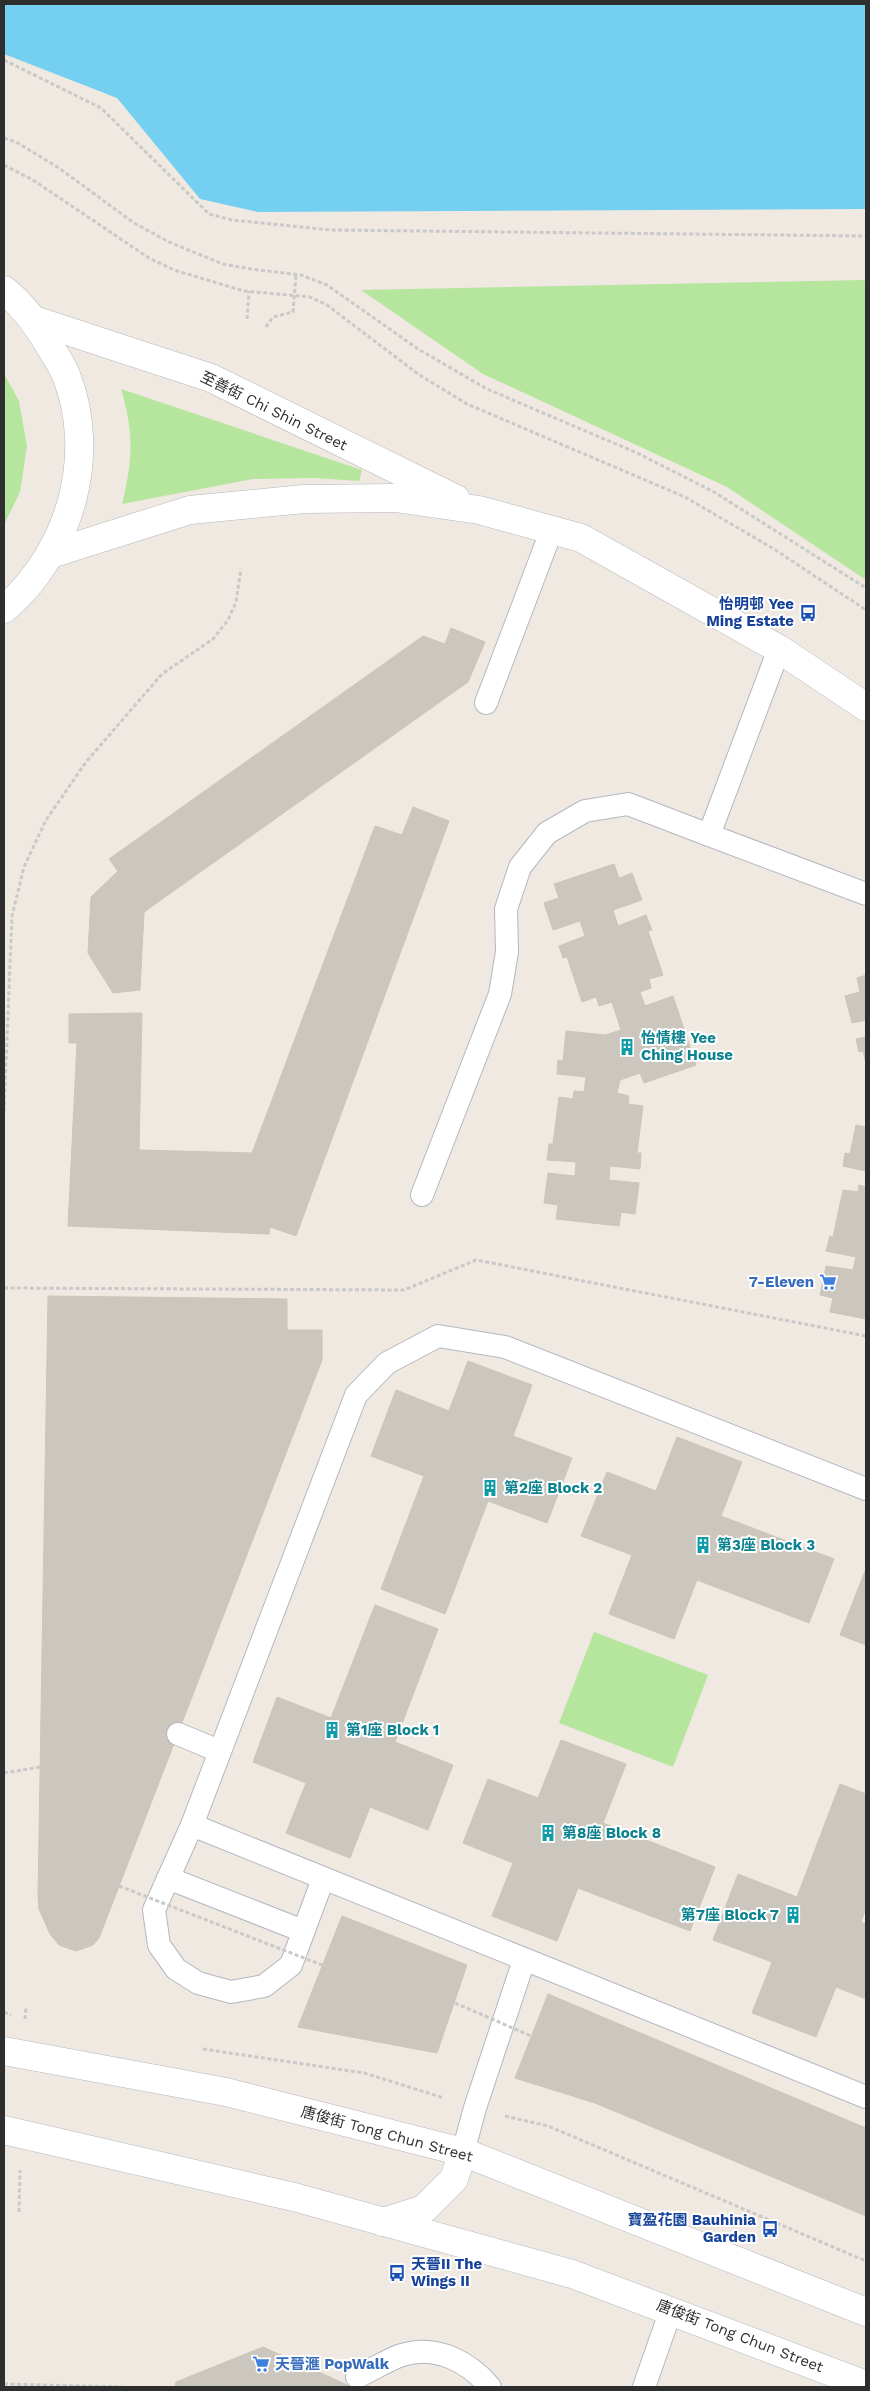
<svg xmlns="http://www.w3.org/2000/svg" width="870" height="2391" font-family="'Work Sans','Noto Sans TC',sans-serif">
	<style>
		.green { fill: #b6e59e }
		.water { fill: #75cff0 }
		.building { fill: #cbc7bf; stroke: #cbc5ba }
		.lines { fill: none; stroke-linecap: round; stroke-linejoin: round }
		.service-casing { stroke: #b4b7c1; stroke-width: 24 }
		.minor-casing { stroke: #b4b7c1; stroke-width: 29 }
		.tertiary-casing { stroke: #b4b7c1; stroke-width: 29 }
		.secondary-casing { stroke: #b4b7c1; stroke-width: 29 }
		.path { stroke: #c9c9c9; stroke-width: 3; stroke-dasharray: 4 2.5; stroke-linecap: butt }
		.service { stroke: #fff; stroke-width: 22 }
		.minor { stroke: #fff; stroke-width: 28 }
		.tertiary { stroke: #fff; stroke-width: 28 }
		.secondary { stroke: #fff; stroke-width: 28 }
		.path-bridge { stroke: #c9c9c9; stroke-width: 3; stroke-dasharray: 4 2.5; stroke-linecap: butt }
		.labels { text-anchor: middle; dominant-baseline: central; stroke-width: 4; stroke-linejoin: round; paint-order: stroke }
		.street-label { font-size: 15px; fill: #2e2e2e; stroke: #fff }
		.transit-label { font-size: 15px; font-weight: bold; fill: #164399; stroke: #fff; text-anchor: end }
		.culture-label { font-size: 15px; font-weight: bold; fill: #0d838f; stroke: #fff; text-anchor: start }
		.shop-label { font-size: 15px; font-weight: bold; fill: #366cbe; stroke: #fff; text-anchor: end }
	</style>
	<rect width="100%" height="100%" fill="#efe9e1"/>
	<!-- green -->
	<g class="green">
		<polygon points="866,280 866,580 727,487 483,374 361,290"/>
		<polygon points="4,374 19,401 27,446 20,492 4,525"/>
		<path d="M121,389L362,470L359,481L315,478L253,479L122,504C133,459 134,433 121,389Z"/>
		<polygon points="594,1632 708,1675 673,1767 559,1723"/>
	</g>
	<!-- water -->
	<polygon class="water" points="4,4 866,4 866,209 258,212 200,199 117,98 4,54"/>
	<!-- building -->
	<g class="building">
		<polygon points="451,628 485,642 468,682 144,912 140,990 113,993 88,953 91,897 118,871 109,859 423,636 445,644"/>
		<polygon points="413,807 449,821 296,1236 270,1227 269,1234 68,1226 77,1043 69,1043 69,1014 142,1013 139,1150 252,1153 375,826 402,835"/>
		<polygon points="614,864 619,878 632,873 642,900 613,910 618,926 646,915 652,930 648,931 663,975 649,979 651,988 640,992 645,1006 673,996 696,1065 644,1083 640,1073 620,1080 617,1093 629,1096 628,1104 643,1106 637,1153 641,1153 640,1169 610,1166 609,1180 639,1183 635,1214 621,1212 619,1226 556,1219 558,1205 544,1203 548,1173 575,1176 576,1162 547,1160 549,1144 553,1144 559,1097 573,1099 574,1091 584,1092 586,1077 557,1074 558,1060 563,1061 566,1031 605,1035 621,1030 612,1002 599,1006 596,997 582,1002 567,957 563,958 559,946 585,936 580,921 553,930 544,903 559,898 554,884"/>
		<polygon points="866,975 866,1020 852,1023 845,996 860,992 857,978"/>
		<polygon points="866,1037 866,1063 863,1051 859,1052 856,1039"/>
		<polygon points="856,1125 866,1127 866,1171 843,1166 845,1153 850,1154"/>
		<polygon points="859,1185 866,1187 866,1319 830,1312 833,1298 820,1295 826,1266 853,1270 856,1257 826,1251 830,1236 833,1237 843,1190 858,1192"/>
		<polygon points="48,1296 287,1299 287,1330 322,1330 322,1360 99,1938 93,1945 76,1951 59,1945 50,1934 39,1909 38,1896"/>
		<polygon points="468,1361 532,1385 513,1436 572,1458 547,1523 488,1501 445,1614 381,1589 424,1476 371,1456 396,1390 449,1411"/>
		<polygon points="677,1437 742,1462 721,1516 834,1559 809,1623 697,1580 674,1639 609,1614 632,1555 581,1536 607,1472 656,1491"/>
		<polygon points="865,1571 866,1571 866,1645 840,1635"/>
		<polygon points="375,1605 438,1629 395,1742 453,1765 428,1830 370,1807 350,1858 286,1833 306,1783 253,1762 277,1697 331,1718"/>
		<polygon points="561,1740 626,1764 603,1823 715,1867 690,1931 578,1888 557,1941 492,1916 513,1863 463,1843 488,1779 538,1798"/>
		<polygon points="840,1784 866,1794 866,1908 861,1922 866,1924 866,1999 836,1987 816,2037 752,2013 772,1962 713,1940 738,1874 797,1897"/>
		<polygon points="342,1916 467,1965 437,2053 298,2027"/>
		<polygon points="548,1994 866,2128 866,2216 595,2103 515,2078"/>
		<polygon points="263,2347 352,2387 175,2387 176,2382"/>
		<polygon points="299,2364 306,2382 304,2387 226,2387 244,2381 245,2385 259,2380 257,2374 271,2369 273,2373"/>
	</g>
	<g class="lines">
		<!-- service casing -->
		<g class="service-casing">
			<g id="service">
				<polyline points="486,703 552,529"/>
				<polyline points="709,835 866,894"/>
				<polyline points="422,1195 500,994 507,952 506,909 520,867 547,833 585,811 628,804 709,835 779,649"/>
				<polyline points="178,1734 219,1751"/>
				<path d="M192,1825C416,1917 642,2005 866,2097"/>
				<polyline points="168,1878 303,1931"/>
				<polyline points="323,1879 291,1965 264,1986 231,1992 198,1983 176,1969 159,1945 154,1910 192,1825 356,1395 387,1363 438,1336 505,1347 866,1489"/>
				<polyline points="463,2152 475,2108 524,1960"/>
				<path d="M357,2377C372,2370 387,2360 402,2355C436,2344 469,2362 490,2387"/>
				<polyline points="644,2387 671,2310"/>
			</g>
		</g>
		<!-- minor casing -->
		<g class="minor-casing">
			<g id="minor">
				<polyline points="34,320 211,378 456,499"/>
				<polyline points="51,554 190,510 304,499 395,498 479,510 581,538 779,649 866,707"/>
			</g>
		</g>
		<!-- tertiary casing -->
		<g class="tertiary-casing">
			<g id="tertiary">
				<polyline points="4,2051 226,2092 463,2152 866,2312"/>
				<polyline points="4,2130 294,2197 572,2274 866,2385"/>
				<polyline points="383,2222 424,2209 454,2179 463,2152"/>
			</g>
		</g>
		<!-- secondary casing -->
		<g class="secondary-casing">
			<path id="secondary" d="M4,290C23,305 37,324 49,345C55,355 62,365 66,375C98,456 70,553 4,609"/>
		</g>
		<!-- path -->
		<g class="path">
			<polyline points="4,60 101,108 209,214 232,220 331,230 866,236"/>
			<polyline points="4,138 16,142 59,168 134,223 169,242 223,264 251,269 301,275 327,285 418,349 487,389 637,453 714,492 866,588"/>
			<polyline points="4,165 33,180 149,258 174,270 244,291 310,297 327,305 418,374 467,404 685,497 774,549 866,610"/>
			<polyline points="247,319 249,291"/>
			<polyline points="266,327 273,317 293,312 296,274"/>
			<polyline points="4,1112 12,916 24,867 46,820 86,762 162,674 213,639 228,620 236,602 241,569"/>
			<polyline points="4,1288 404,1290 476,1260 866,1336"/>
			<polyline points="4,1773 40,1767"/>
			<polyline points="4,2012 11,2015"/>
			<polyline points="25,2019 26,2007"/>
			<polyline points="203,2049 364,2073 444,2098"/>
			<polyline points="505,2116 548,2126 866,2261"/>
			<polyline points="19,2212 20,2170"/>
			<polyline points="4,2384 124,2387"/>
		</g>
		<!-- service -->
		<use href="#service" class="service"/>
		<!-- minor -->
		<use href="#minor" class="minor"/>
		<!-- tertiary -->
		<use href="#tertiary" class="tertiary"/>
		<!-- secondary -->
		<use href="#secondary" class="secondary"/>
		<!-- path-bridge -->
		<g class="path-bridge">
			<polyline points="119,1886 322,1965"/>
			<polyline points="455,2003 531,2036"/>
		</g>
	</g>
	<!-- icons -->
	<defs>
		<g id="bus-bare" transform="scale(1.35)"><path d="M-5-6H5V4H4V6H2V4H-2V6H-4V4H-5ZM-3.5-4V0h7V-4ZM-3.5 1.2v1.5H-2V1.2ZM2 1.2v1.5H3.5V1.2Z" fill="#1a4fb4" stroke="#fff" stroke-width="2.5" paint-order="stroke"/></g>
		<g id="building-bare" transform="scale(1.35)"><path d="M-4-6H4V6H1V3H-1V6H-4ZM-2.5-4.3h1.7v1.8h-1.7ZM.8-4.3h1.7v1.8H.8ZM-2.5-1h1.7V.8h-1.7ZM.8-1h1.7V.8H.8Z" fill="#0f9aa8" stroke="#fff" stroke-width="2.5" paint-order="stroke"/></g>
		<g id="supermarket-bare" transform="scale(1.35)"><path d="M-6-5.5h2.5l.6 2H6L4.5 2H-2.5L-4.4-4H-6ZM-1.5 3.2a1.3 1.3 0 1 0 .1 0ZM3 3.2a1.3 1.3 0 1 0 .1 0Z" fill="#3f7fe0" stroke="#fff" stroke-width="2.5" paint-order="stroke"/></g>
	</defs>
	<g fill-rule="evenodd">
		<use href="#bus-bare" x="808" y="613"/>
		<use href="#building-bare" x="627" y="1047"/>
		<use href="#supermarket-bare" x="828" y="1282"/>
		<use href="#building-bare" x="490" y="1488"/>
		<use href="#building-bare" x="703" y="1545"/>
		<use href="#building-bare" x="332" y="1730"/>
		<use href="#building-bare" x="548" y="1833"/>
		<use href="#building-bare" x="793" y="1915"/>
		<use href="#bus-bare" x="770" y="2229"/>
		<use href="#bus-bare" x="397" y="2273"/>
		<use href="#supermarket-bare" x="261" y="2364"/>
	</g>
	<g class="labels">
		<!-- street labels -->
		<g class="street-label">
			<text transform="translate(274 411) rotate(26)">至善街 Chi Shin Street</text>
			<text transform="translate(387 2134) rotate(15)">唐俊街 Tong Chun Street</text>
			<text transform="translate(740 2336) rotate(21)">唐俊街 Tong Chun Street</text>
		</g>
		<!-- transit labels -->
		<g class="transit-label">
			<text x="794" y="604">怡明邨 Yee<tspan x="794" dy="17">Ming Estate</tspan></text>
			<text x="756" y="2220">寶盈花園 Bauhinia<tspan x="756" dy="17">Garden</tspan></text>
			<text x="411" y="2264" text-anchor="start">天晉II The<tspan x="411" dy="17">Wings II</tspan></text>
		</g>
		<!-- culture labels -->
		<g class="culture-label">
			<text x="641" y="1038">怡情樓 Yee<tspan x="641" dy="17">Ching House</tspan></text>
			<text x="504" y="1488">第2座 Block 2</text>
			<text x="717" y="1545">第3座 Block 3</text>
			<text x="346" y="1730">第1座 Block 1</text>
			<text x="562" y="1833">第8座 Block 8</text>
			<text x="779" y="1915" text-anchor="end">第7座 Block 7</text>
		</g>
		<!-- shop labels -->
		<g class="shop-label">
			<text x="814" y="1282">7-Eleven</text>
			<text x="275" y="2364" text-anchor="start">天晉滙 PopWalk</text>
		</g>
	</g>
	<!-- border -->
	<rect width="870" height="2391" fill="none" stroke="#2e2e2e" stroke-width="10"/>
</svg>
